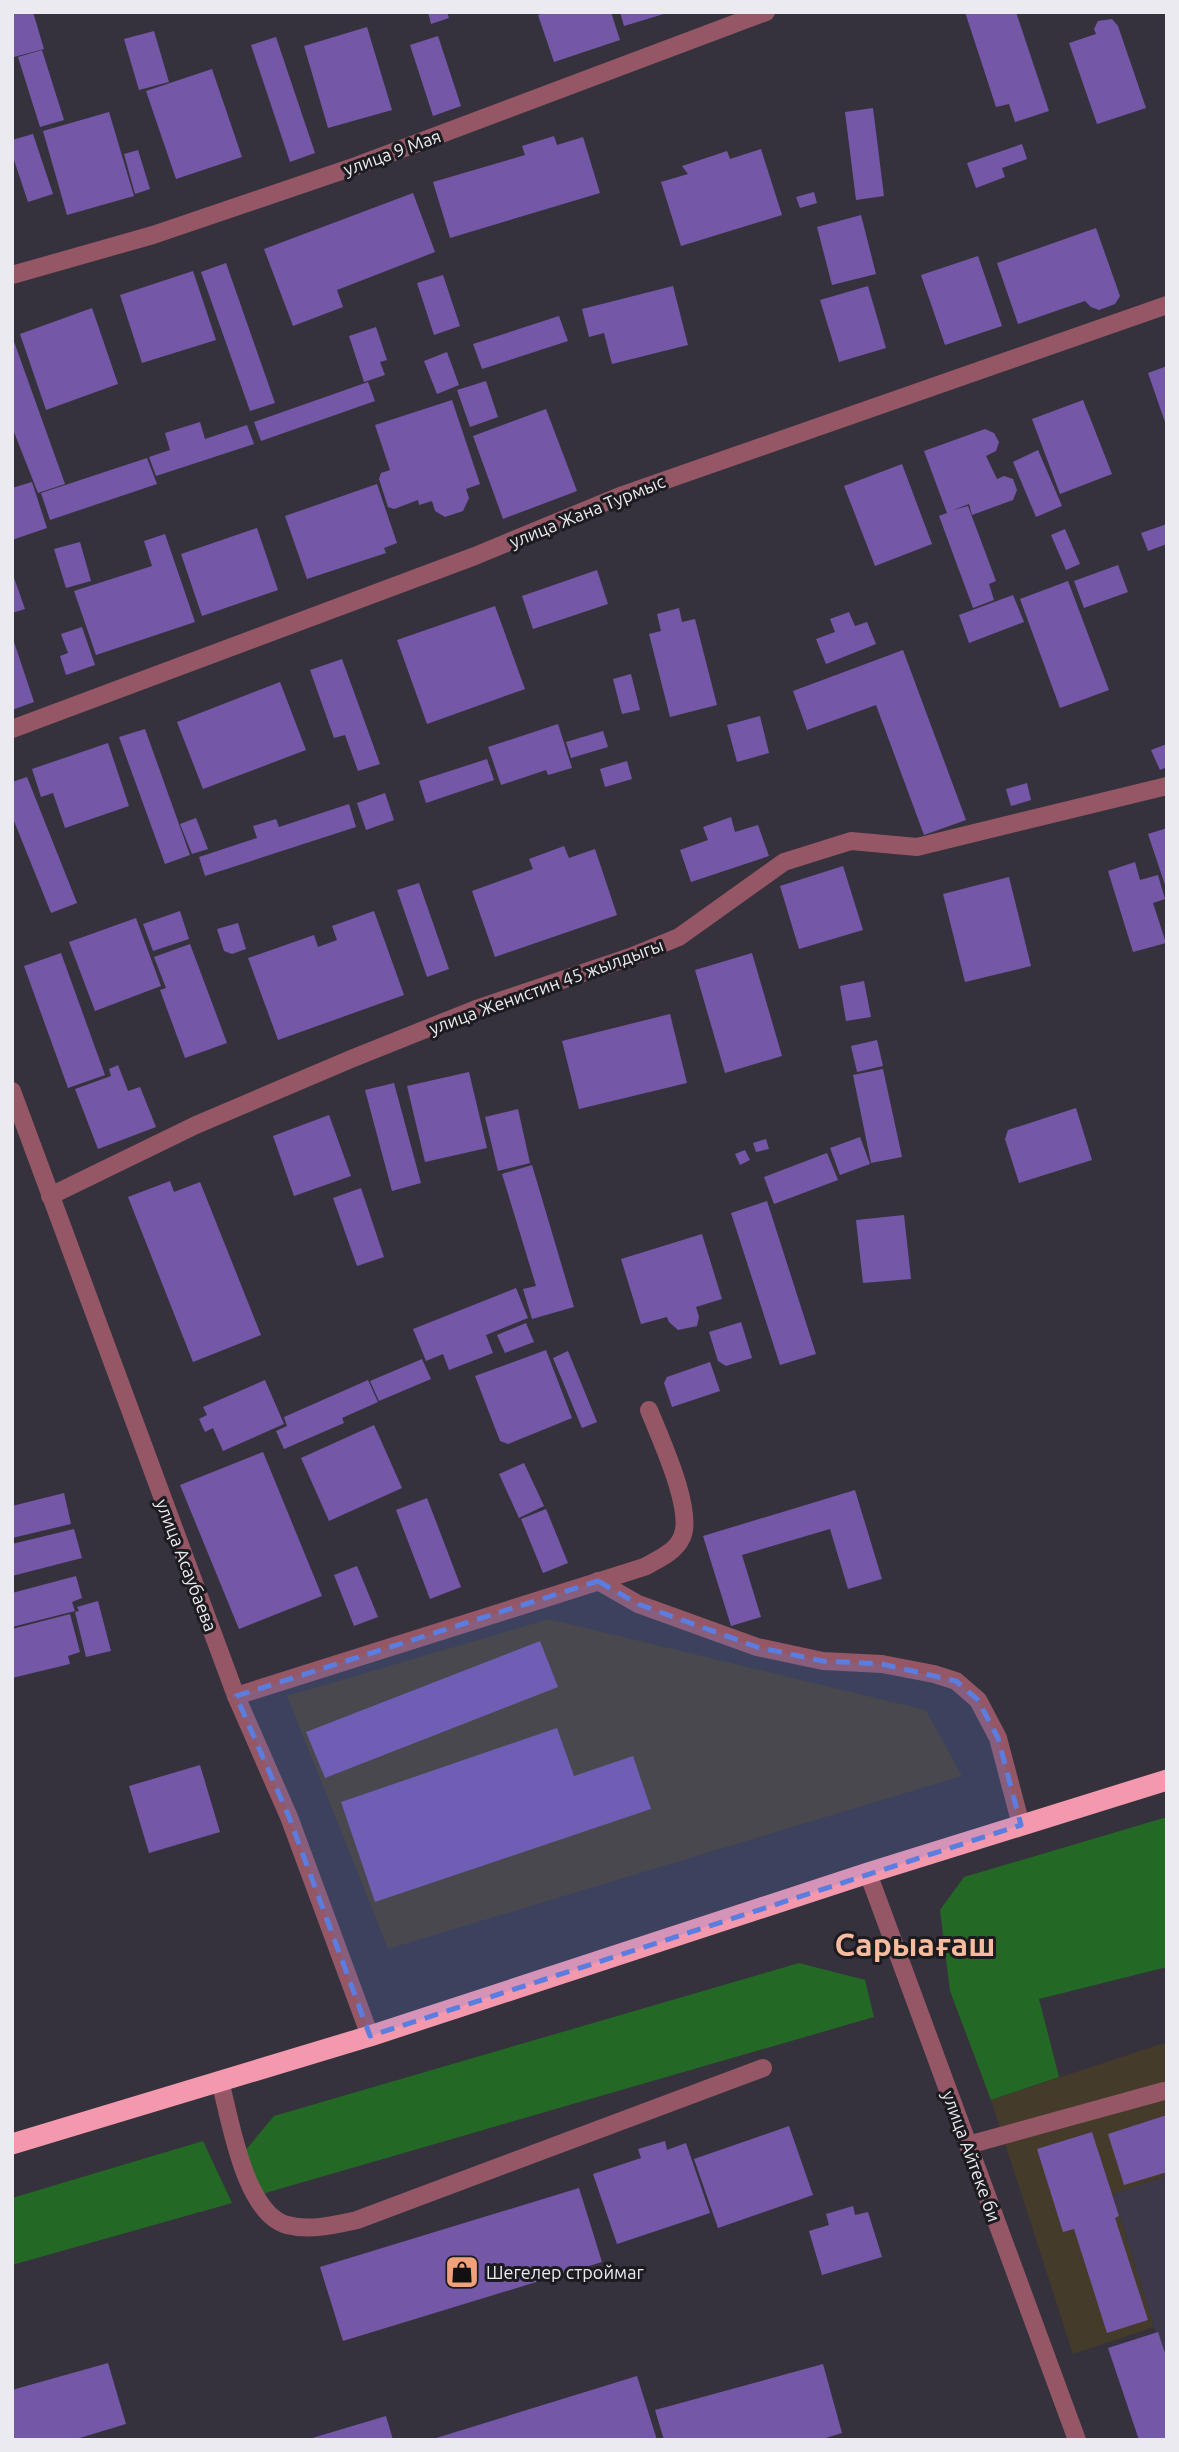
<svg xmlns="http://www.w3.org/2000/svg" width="1179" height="2452" font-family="Ubuntu,sans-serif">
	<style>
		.commercial { fill: #443b2a }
		.education { fill: #3d394a }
		.green { fill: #246825 }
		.building { fill: #7557a8 }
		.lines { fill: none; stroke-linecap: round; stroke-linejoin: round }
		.street { stroke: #955765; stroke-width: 18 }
		.highway { stroke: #f499ad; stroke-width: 21 }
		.marked { fill: #5b7ddf; fill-opacity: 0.2; stroke: #5b7ddf; stroke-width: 5; stroke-dasharray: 14 9; stroke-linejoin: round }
		.labels { text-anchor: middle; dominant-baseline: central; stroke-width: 6; stroke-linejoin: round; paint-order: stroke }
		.street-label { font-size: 18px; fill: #ebeaf0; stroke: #1c1b20 }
		.poi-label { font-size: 18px; fill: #ebeaf0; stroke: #1c1b20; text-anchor: start }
		.town-label { font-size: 32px; font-weight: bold; fill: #f7bb9e; stroke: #1c1b20 }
	</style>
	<rect width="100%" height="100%" fill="#35323d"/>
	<!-- commercial -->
	<g class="commercial">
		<polygon points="549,1619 926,1710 962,1776 388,1949 287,1696"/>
		<polygon points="1167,2042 1167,2176 1113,2194 1154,2327 1073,2354 991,2100"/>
	</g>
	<!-- education -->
	<polygon class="education" points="1167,2176 1167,2368 1113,2194"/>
	<!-- green -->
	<g class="green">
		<polygon points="1167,1817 1167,1967 1039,1999 1059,2077 991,2100 950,1991 940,1910 964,1877"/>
		<polygon points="799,1963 865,1980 874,2017 255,2196 240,2157 274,2116"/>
		<polygon points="203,2141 232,2203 12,2265 12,2198"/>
	</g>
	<!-- building -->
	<g class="building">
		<polygon points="12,12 33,12 44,49 14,57"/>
		<polygon points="428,12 447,12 449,18 431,24"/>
		<polygon points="546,12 611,12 620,40 554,62 538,15"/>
		<polygon points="620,12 667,12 667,13 624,26"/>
		<polygon points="965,12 1016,12 1049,111 1015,122 1009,104 996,107"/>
		<polygon points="1112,19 1118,26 1146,108 1097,124 1069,43 1096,34 1094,29 1098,21"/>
		<polygon points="367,27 392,110 328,128 304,46"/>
		<polygon points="154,31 169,82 139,90 124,39"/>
		<polygon points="438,36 461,106 433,116 410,45"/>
		<polygon points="276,37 315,153 290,162 251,45"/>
		<polygon points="42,50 64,120 40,127 18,57"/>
		<polygon points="212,69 242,157 176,179 146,91"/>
		<polygon points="873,108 884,196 856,200 845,112"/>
		<polygon points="109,112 134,196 67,215 43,131"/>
		<polygon points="33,134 53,194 28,202 12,154 12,140"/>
		<polygon points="554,136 557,145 583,137 600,193 450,238 433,182 525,155 522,146"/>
		<polygon points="1022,144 1027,159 1002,168 1005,177 976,188 967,163"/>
		<polygon points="761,149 782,215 681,246 661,182 688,174 682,166 727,151 730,159"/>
		<polygon points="138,150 150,189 135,194 124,154"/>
		<polygon points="814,192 817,203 800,208 796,197"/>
		<polygon points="413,193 435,252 337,290 343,307 293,326 264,249"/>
		<polygon points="861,215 876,274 832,285 817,227"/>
		<polygon points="1096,228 1120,296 1115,304 1099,310 1091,307 1085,301 1018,324 997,263"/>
		<polygon points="978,256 1002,326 945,345 921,275"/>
		<polygon points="226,263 275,403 250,411 201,272"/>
		<polygon points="193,271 216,340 142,363 120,295"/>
		<polygon points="443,275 460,326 434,335 417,283"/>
		<polygon points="673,286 688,345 612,364 604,333 589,337 582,309"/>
		<polygon points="868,286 886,348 839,362 820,300"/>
		<polygon points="92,308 118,384 46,410 20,334"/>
		<polygon points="559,316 568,341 482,369 473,344"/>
		<polygon points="376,327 387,360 380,362 385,375 364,382 349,336"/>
		<polygon points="12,336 65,484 38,493 12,427"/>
		<polygon points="447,352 459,385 437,394 424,361"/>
		<polygon points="1167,366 1167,425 1166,425 1148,373"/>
		<polygon points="486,381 498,417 470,427 457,390"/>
		<polygon points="368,382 375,401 261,441 254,422"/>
		<polygon points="452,400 480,484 466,489 469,498 463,511 445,517 435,511 432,501 419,505 418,500 394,509 388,507 379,479 381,473 390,470 375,425"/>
		<polygon points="1083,400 1112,474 1060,494 1032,419"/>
		<polygon points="546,409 577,491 503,519 473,436"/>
		<polygon points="200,422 205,439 247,425 254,444 156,476 149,457 170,450 165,433"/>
		<polygon points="985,429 994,433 999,442 996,451 986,456 997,479 1004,476 1013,479 1017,490 1013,500 972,515 969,504 953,510 968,506 996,581 989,584 994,600 973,608 939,516 947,513 924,451"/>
		<polygon points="1038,450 1062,506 1036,517 1013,462"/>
		<polygon points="147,458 157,484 50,520 41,493"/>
		<polygon points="902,464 932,544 875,566 844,486"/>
		<polygon points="32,482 47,528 12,540 12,488"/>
		<polygon points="377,484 397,543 384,548 386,553 307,579 285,516"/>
		<polygon points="1167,524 1167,544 1148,551 1141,533"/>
		<polygon points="257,528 278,590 202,616 181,554"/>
		<polygon points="1065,529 1080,564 1066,570 1051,535"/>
		<polygon points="165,534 195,622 96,655 74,591 152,566 144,541"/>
		<polygon points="80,542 91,581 66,588 54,549"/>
		<polygon points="1118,565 1128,592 1084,608 1074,581"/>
		<polygon points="597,570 608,604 533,629 522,596"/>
		<polygon points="12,572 25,609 12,613"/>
		<polygon points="1068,581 1109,690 1060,708 1020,599"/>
		<polygon points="1013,595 1024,622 969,643 959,615"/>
		<polygon points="495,606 525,689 427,724 397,640"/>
		<polygon points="679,608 682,622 695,619 717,705 670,717 649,634 661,631 657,614"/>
		<polygon points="849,612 855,626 867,622 876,644 826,664 816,639 835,632 830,619"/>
		<polygon points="82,627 95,665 66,675 60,656 68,653 61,634"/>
		<polygon points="13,639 34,702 12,710 12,640"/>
		<polygon points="903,650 966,820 924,835 876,705 807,730 793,691"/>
		<polygon points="342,659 380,764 358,771 345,735 334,738 310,670"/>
		<polygon points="631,674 640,710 622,714 613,679"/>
		<polygon points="280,682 306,750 203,789 177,722"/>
		<polygon points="760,716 769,753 737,762 727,725"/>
		<polygon points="558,724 572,768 548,775 546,770 501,785 488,747"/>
		<polygon points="145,729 190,855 165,864 119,737"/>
		<polygon points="603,731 608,747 571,758 566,742"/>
		<polygon points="108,743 129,806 65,828 53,793 41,797 32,769"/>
		<polygon points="1167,744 1167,767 1160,770 1151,750"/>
		<polygon points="487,759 494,780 426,803 419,781"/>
		<polygon points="627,761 632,779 605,787 600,769"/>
		<polygon points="27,777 77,903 51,913 12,816 12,782"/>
		<polygon points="1027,783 1031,800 1011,806 1006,789"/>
		<polygon points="385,793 394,820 366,830 357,803"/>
		<polygon points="349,804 356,827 205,876 199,857 257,838 253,826 276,819 279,827"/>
		<polygon points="731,817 735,832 758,825 769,856 691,882 680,850 708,840 703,827"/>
		<polygon points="196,818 208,849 192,854 180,824"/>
		<polygon points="1167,828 1167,888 1166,888 1148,834"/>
		<polygon points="564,846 569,858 595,849 617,915 495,957 472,891 533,869 529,859"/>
		<polygon points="1135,862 1140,880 1158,875 1165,899 1153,903 1166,943 1133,952 1108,871"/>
		<polygon points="843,866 863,930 799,949 780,886"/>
		<polygon points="1009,877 1031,966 965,982 943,894"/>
		<polygon points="419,883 449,969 427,977 397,890"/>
		<polygon points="180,911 189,939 153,951 143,924"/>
		<polygon points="374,911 404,995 278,1040 248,958 314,935 318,947 337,940 332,926"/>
		<polygon points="136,918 161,986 95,1011 69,942"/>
		<polygon points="238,923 246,949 232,954 224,951 217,929"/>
		<polygon points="190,944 227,1043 185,1058 160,990 166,988 154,957"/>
		<polygon points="61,953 105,1075 68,1088 24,966"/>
		<polygon points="752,953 782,1056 725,1073 695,970"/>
		<polygon points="864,981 871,1017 846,1021 840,986"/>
		<polygon points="670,1014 687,1083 579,1109 562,1041"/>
		<polygon points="877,1040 883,1066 857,1072 851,1046"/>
		<polygon points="118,1065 128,1091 140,1087 156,1127 98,1149 75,1089 111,1076 109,1069"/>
		<polygon points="883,1069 902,1157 871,1163 853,1075"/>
		<polygon points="469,1072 487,1148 425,1162 407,1086"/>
		<polygon points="394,1083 421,1183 392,1191 365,1090"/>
		<polygon points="1076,1108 1092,1160 1019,1183 1005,1139 1008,1130"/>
		<polygon points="518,1109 530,1163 498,1171 485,1117"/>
		<polygon points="329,1115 351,1176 294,1196 273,1136"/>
		<polygon points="860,1137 870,1164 840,1175 830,1148"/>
		<polygon points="766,1139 769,1149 756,1152 753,1143"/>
		<polygon points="745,1150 750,1160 740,1165 735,1154"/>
		<polygon points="827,1153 838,1180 774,1204 764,1177"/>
		<polygon points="532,1165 574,1307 532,1319 523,1289 536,1286 502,1174"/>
		<polygon points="170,1181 174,1192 200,1182 261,1335 193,1362 128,1197"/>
		<polygon points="361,1188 384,1257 357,1266 333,1198"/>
		<polygon points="767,1201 816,1354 780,1365 731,1213"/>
		<polygon points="904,1215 911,1279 863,1283 856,1220"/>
		<polygon points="702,1234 722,1299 696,1307 699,1317 697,1326 678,1330 669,1322 667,1317 641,1324 621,1259"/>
		<polygon points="516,1288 528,1318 486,1335 493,1353 449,1370 443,1354 426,1361 413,1329"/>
		<polygon points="741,1322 752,1358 726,1366 718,1361 709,1332"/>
		<polygon points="526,1323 534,1342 505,1353 497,1335"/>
		<polygon points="546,1350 572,1418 508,1444 500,1441 475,1376"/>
		<polygon points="568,1351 597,1422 582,1428 553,1358"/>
		<polygon points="422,1359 431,1379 379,1401 370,1381"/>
		<polygon points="710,1362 720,1391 672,1407 664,1383 667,1377"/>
		<polygon points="265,1380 284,1424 223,1451 213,1428 205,1432 199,1419 207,1415 203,1407"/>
		<polygon points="368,1380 378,1402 342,1418 344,1423 284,1449 276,1431 287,1426 284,1417"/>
		<polygon points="374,1425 402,1488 329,1521 301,1458"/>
		<polygon points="263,1452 322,1596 239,1629 180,1485"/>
		<polygon points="524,1463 544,1506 519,1518 499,1474"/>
		<polygon points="855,1490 882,1579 848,1589 830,1529 742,1555 761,1617 731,1626 703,1536"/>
		<polygon points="64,1493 71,1524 12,1538 12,1506"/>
		<polygon points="427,1498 461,1587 430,1599 396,1510"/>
		<polygon points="546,1509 568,1563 543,1573 521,1519"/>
		<polygon points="74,1529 82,1558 12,1576 12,1544"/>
		<polygon points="357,1566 378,1617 354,1626 334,1575"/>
		<polygon points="76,1576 82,1598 72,1602 75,1611 12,1627 12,1593"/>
		<polygon points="98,1601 111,1651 86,1657 75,1612 79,1611 77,1607"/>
		<polygon points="70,1614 80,1652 68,1656 70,1664 12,1678 12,1629"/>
		<polygon points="540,1641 558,1687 325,1778 306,1732"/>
		<polygon points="557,1728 574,1776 633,1756 651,1809 375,1902 341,1802"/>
		<polygon points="200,1765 220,1832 149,1853 129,1786"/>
		<polygon points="1167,2115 1167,2172 1124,2185 1108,2134"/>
		<polygon points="789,2126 813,2195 718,2228 694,2159"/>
		<polygon points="1092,2132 1119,2216 1115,2218 1148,2320 1107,2333 1074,2229 1063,2232 1037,2149"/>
		<polygon points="665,2141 667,2150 686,2143 710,2213 617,2244 593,2174 641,2158 638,2149"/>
		<polygon points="579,2188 602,2262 343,2341 320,2267"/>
		<polygon points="853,2206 855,2215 868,2212 882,2257 822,2275 809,2231 829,2225 826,2214"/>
		<polygon points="1158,2332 1167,2359 1167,2440 1139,2440 1108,2348"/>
		<polygon points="108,2363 126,2424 73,2440 12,2440 12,2390"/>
		<polygon points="823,2364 842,2433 819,2440 664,2440 655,2410"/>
		<polygon points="637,2376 657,2440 433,2440 433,2439"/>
		<polygon points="386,2416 393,2440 309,2440 309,2439"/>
	</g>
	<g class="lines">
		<!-- street -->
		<g class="street">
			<polyline points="12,275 153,235 356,166 766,12"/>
			<polyline points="12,729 475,556 620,496 1167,305"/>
			<polyline points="12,1091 236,1696 289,1817 370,2036"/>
			<polyline points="50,1196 196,1125 351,1059 476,1009 630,957 679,937 784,862 851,841 917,847 1167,786"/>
			<polyline points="598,1581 638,1604 757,1647 823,1661 882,1664 934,1674 956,1681 978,1700 998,1738 1021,1825"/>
			<path d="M236,1696L644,1567C657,1560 676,1552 682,1537C694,1510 660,1438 649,1410"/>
			<polyline points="868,1873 1077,2440"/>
			<path d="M220,2081C230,2118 244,2213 287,2225C310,2231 334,2225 357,2220L763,2068"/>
			<polyline points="968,2145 1164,2091"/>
		</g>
		<!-- highway -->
		<polyline class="highway" points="12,2144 370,2036 868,1873 1167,1780"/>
	</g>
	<!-- marked area -->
	<path class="marked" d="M598,1581L638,1604L757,1647L823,1661L882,1664L956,1681L978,1700L998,1738L1021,1825L370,2036L289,1817L236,1696Z"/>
	<!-- icons -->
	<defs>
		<g id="shop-square" transform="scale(1.75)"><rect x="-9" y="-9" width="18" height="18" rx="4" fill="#f1a27b" stroke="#1c1b20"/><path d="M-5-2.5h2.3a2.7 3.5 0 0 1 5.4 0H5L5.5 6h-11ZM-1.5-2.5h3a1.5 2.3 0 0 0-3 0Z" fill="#111"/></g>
	</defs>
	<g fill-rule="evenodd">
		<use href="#shop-square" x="462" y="2272"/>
	</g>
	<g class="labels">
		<!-- street labels -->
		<g class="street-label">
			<text transform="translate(392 152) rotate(-20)">улица 9 Мая</text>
			<text transform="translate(587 511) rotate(-22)">улица Жана Турмыс</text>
			<text transform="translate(546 986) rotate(-20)">улица Женистин 45 жылдыгы</text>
			<text transform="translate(187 1565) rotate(69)">улица Асаубаева</text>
			<text transform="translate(972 2156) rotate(70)">улица Айтеке би</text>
		</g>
		<!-- poi labels -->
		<g class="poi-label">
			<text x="486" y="2272">Шегелер строймаг</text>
		</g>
		<!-- town labels -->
		<g class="town-label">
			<text x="915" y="1944">Сарыағаш</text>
		</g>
	</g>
	<!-- border -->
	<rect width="1179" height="2452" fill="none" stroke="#ebeaf0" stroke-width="28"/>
</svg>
